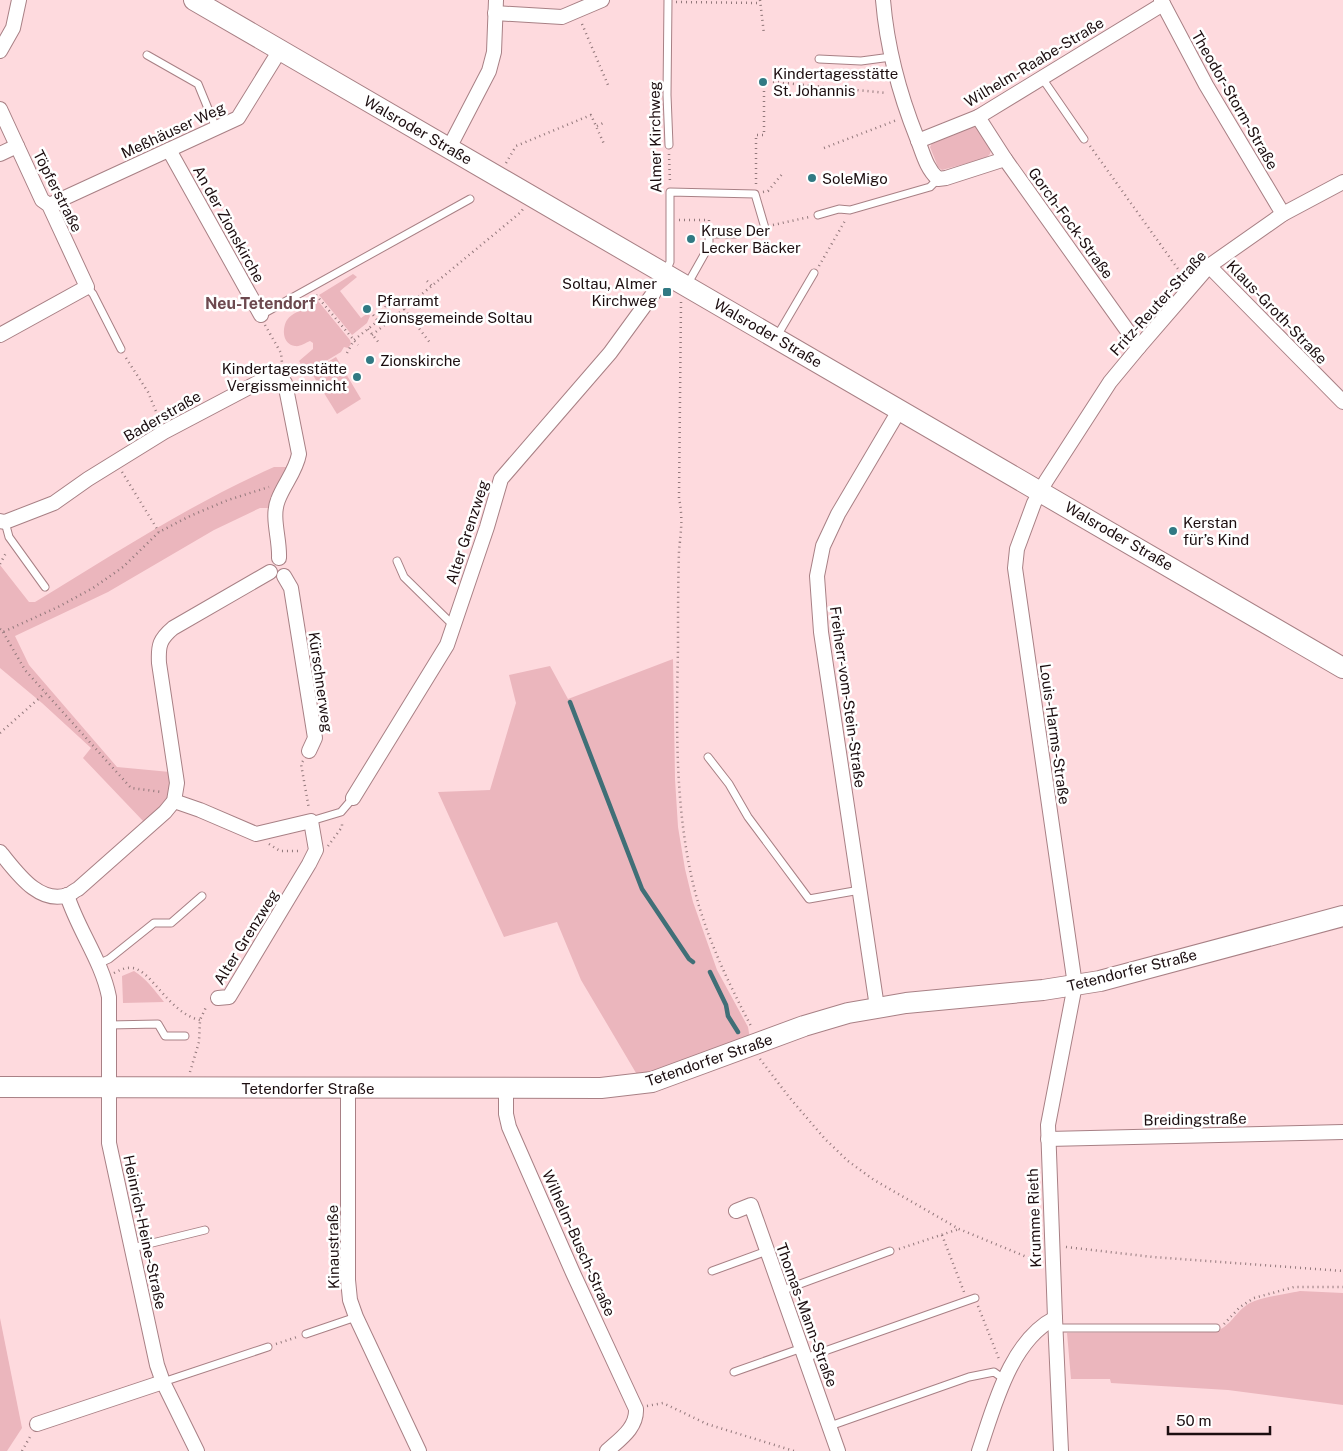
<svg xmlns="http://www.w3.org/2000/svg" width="1343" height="1451" font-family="'Public Sans',sans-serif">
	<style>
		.green { fill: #ebb6bd }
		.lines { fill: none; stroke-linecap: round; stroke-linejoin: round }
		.stream { stroke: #406f77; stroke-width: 4.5 }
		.lane-casing { stroke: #a88085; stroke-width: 9 }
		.street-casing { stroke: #a88085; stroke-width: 16 }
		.secondary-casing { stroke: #a88085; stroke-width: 22 }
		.path { stroke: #92787b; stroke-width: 2.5; stroke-dasharray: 1 4; stroke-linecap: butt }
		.lane { stroke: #fff; stroke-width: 7 }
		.street { stroke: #fff; stroke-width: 14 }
		.secondary { stroke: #fff; stroke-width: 20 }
		.poi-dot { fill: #317983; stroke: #fff; stroke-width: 2 }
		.labels { text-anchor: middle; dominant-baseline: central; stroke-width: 5; stroke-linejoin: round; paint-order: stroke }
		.street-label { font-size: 15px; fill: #1c0e10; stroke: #fff }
		.poi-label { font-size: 15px; fill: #1c0e10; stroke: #fff; text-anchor: start }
		.neighbourhood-label { font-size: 16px; font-weight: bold; fill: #6d494f; stroke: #fff }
	</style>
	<rect width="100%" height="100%" fill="#fedade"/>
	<!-- green -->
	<g class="green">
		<polygon points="972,126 979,128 991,149 990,154 986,158 942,170 938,167 930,147 932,143"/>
		<polygon points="353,274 357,277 340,291 361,318 368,313 370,316 367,323 352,335 319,295"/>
		<path d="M314,296L350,340L351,344L348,348L344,347L341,352L306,373L299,361L313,349V343L310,341C305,343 300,347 295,346C282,344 282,328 287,320C292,313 301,311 307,306C311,302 310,299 314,296Z"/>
		<polygon points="336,357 361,399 337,414 311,372"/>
		<path d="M274,467H292L273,508H260L214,530L108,592L15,636L29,665L117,767L170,772L171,797L161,807L144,822L83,758L91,748L42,703L0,668V565L29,602H35C113,555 190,504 274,467Z"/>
		<polygon points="673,659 675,779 678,827 685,869 693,902 717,970 748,1027 750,1039 639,1078 581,980 557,922 504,937 438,792 490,790 516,703 509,675 550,666 568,699"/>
		<path d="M134,971C147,979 155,991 164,1002L123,1003L122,976Z"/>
		<path d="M1300,1291L1343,1293V1405L1228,1390L1111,1383L1110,1379H1071L1067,1333L1213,1332C1231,1328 1235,1311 1250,1303C1262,1297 1286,1294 1300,1291Z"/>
		<polygon points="0,1318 22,1428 7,1451 0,1451"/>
	</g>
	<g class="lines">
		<!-- stream -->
		<g class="stream">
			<polyline points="570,702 642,889 689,959 693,962"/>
			<polyline points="710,972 726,1005 728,1016 738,1032"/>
		</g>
		<!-- lane casing -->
		<g class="lane-casing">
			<g id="lane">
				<polyline points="668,0 667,95 669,145"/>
				<polyline points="147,55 198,84 216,128"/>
				<polyline points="819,59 861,61 891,57"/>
				<polyline points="1042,78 1084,139"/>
				<polyline points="818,215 839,209 850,210 930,187 938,179"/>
				<polyline points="665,273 670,262 670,192 755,194 765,228"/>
				<polyline points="687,285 709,246 709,234 735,234"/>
				<polyline points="87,287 93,294 121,349"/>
				<polyline points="261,315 470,199"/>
				<polyline points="780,331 814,273"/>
				<polyline points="5,522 9,537 45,587"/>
				<polyline points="397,561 404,577 453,625"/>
				<polyline points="708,757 729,784 748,817 809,899 860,890"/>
				<polyline points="311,821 341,812 353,798"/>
				<polyline points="98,964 109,959 154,923 171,923 202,896"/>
				<polyline points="109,1025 158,1024 165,1036 185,1036"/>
				<polyline points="132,1248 205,1230"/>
				<polyline points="712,1271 767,1251"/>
				<polyline points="781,1291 890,1251"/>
				<polyline points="1055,1328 1216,1328"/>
				<polyline points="306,1334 356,1317"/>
				<polyline points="805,1358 975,1298"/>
				<polyline points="734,1372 802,1348"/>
				<polyline points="163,1382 268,1347"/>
				<polyline points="830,1426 969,1377 994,1372 1004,1379"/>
			</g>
		</g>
		<!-- street casing -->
		<g class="street-casing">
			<g id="street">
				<path d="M883,0C887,48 899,93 917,138C923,153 926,168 938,179L946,178L1005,159"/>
				<polyline points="1161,0 1206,85 1283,214"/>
				<polyline points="495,13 562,17 602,0"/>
				<polyline points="0,51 13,28 19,0"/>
				<polyline points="0,109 42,200 49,205 87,287 0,335"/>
				<polyline points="978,117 1005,159 1139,347"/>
				<polyline points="918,141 978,117 1163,4"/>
				<polyline points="449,148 489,71 494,52 496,0"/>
				<polyline points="169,150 261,315"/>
				<polyline points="0,154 17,146"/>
				<polyline points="49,205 238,118 280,50"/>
				<polyline points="1209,266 1343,402"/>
				<path d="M0,521L5,522L54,503L88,479L164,432L274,374L280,376L285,383L299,454C296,471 284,484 278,500C271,517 280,539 279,558"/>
				<polyline points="284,576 291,588 315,738 309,751"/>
				<polyline points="353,798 447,645 487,527 501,479 610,353 653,294 665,273"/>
				<polyline points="174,801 200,810 256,834 311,821 316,850 309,864 229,997 218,998"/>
				<path d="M0,852C16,871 38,905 68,895C71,894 75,890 78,889L165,812L174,801L177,783L159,663C158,645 160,639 173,628L270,572"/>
				<path d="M67,895C78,930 102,961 109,997V1143L157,1365L163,1382L197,1451"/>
				<polyline points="877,1007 821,632 817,576 823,546 838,514 900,409"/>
				<polyline points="348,1088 348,1280 350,1300 356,1317 419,1451"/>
				<path d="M506,1088V1114L509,1127L573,1273L636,1409C637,1428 620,1439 607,1451"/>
				<polyline points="1048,1139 1343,1132"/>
				<polyline points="736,1211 751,1205 838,1451"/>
				<polyline points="37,1424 163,1382"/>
				<path d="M979,1451C994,1407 1010,1341 1055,1318"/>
				<polyline points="1061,1451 1055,1318 1048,1125 1075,985 1015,568 1017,549 1034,503 1046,481 1110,382 1139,347 1209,266 1283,214 1343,182"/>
			</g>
		</g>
		<!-- secondary casing -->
		<g class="secondary-casing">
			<g id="secondary">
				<polyline points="194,0 1343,668"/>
				<polyline points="0,1087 601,1088 652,1082 804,1026 848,1013 906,1003 1043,990 1100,981 1343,916"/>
			</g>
		</g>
		<!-- path -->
		<g class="path">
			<polyline points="760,0 764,34"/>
			<polyline points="676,2 760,3"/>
			<polyline points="582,24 608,85"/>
			<polyline points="597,126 605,122"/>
			<polyline points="1090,146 1183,276"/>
			<polyline points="824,148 897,120"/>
			<polyline points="669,154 670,183"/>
			<polyline points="506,163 516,146 591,115 604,144"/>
			<polyline points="756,184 756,135 764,135 764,81 887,93"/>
			<polyline points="763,192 768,191 783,173"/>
			<polyline points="679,220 709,220 709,225"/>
			<polyline points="773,225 809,217"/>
			<polyline points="745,234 756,230"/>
			<polyline points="819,266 846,219"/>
			<polyline points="427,281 432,286"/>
			<polyline points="316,295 358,345"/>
			<path d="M681,302L679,498C683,519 681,530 679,551C678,584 678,617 678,650C676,735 675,824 699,906C712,949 731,988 752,1028"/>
			<polyline points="404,309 431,344"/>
			<polyline points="370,311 378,321"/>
			<polyline points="383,317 387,301 392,297"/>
			<polyline points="265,325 281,353 282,363"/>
			<polyline points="368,329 379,343"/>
			<polyline points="372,335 387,323"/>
			<polyline points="347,353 354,340 383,317 387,323 521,212 523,209"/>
			<polyline points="126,358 148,392 160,421"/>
			<polyline points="122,472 159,532"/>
			<polyline points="0,564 7,551"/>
			<polyline points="0,629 3,632 58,607 93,588 123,567 159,532 190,516 228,500 269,487"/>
			<polyline points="3,632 25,670 131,788 162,792"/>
			<polyline points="0,733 45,693"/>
			<polyline points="303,761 301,764 309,809"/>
			<polyline points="269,844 280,851 301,851"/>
			<polyline points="328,846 342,827 342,821"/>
			<path d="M114,973C120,970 125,967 133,968C152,971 170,1014 200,1020"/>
			<polyline points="760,1059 789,1097 825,1139 848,1161 874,1180 959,1229 1039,1262"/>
			<polyline points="190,1072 199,1042 200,1020 207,1005"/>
			<polyline points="942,1235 964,1292"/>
			<polyline points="1066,1247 1153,1257 1343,1271"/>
			<polyline points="899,1249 959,1229"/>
			<polyline points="978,1306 999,1359"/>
			<polyline points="1224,1324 1240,1307 1254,1298 1294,1287 1343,1287"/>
			<polyline points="276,1344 297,1337"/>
			<polyline points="647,1406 663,1403 707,1424 794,1451"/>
			<polyline points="22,1451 31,1435"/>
		</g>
		<!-- lane -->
		<use href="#lane" class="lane"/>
		<!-- street -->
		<use href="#street" class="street"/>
		<!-- secondary -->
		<use href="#secondary" class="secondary"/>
	</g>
	<!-- markers -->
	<g class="poi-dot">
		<circle cx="763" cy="82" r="5"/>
		<circle cx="812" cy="178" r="5"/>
		<circle cx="691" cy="239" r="5"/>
		<rect x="662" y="287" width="10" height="10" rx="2.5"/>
		<circle cx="367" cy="309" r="5"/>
		<circle cx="370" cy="360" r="5"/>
		<circle cx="357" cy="377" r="5"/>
		<circle cx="1173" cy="531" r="5"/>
	</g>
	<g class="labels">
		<!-- street labels -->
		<g class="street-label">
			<text transform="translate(1034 62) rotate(-31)">Wilhelm-Raabe-Straße</text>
			<text transform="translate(1235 100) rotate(60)">Theodor-Storm-Straße</text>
			<text transform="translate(173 130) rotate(-25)">Meßhäuser Weg</text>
			<text transform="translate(418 130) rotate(30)">Walsroder Straße</text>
			<text transform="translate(655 137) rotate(-91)">Almer Kirchweg</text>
			<text transform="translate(58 191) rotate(63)">Töpferstraße</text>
			<text transform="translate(1071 223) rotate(54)">Gorch-Fock-Straße</text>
			<text transform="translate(229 224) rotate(61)">An der Zionskirche</text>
			<text transform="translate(1158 303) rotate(-48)">Fritz-Reuter-Straße</text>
			<text transform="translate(1277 312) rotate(46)">Klaus-Groth-Straße</text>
			<text transform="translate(768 333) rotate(30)">Walsroder Straße</text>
			<text transform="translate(162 416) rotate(-30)">Baderstraße</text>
			<text transform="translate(467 532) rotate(-72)">Alter Grenzweg</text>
			<text transform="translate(1119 536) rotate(30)">Walsroder Straße</text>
			<text transform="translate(321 682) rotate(82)">Kürschnerweg</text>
			<text transform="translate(848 697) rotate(82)">Freiherr-vom-Stein-Straße</text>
			<text transform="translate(1055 734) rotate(82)">Louis-Harms-Straße</text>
			<text transform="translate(246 937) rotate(-58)">Alter Grenzweg</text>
			<text transform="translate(1132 970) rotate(-14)">Tetendorfer Straße</text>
			<text transform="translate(709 1060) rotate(-19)">Tetendorfer Straße</text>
			<text x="308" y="1088">Tetendorfer Straße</text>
			<text transform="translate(1195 1119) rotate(-1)">Breidingstraße</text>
			<text transform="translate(1034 1218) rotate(-92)">Krumme Rieth</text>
			<text transform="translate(145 1232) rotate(78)">Heinrich-Heine-Straße</text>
			<text transform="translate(579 1243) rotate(66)">Wilhelm-Busch-Straße</text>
			<text transform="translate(333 1247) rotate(-91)">Kinaustraße</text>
			<text transform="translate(807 1315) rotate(70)">Thomas-Mann-Straße</text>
		</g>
		<!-- poi labels -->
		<g class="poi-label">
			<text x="773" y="73">Kindertagesstätte<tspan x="773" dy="17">St. Johannis</tspan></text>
			<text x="822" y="178">SoleMigo</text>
			<text x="701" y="230">Kruse Der<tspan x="701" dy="17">Lecker Bäcker</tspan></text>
			<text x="657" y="283" text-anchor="end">Soltau, Almer<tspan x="657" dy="17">Kirchweg</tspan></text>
			<text x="377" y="300">Pfarramt<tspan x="377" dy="17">Zionsgemeinde Soltau</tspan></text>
			<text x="380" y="360">Zionskirche</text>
			<text x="347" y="368" text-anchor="end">Kindertagesstätte<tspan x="347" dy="17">Vergissmeinnicht</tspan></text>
			<text x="1183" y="522">Kerstan<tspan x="1183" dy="17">für’s Kind</tspan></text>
		</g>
		<!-- neighbourhood labels -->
		<g class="neighbourhood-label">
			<text x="260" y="303">Neu-Tetendorf</text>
		</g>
	</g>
	<!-- scale -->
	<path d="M1168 1426v8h102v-8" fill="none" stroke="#1c0e10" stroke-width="2.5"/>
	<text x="1176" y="1426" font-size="15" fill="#1c0e10" stroke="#ffffff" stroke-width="4" paint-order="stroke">50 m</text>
</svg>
